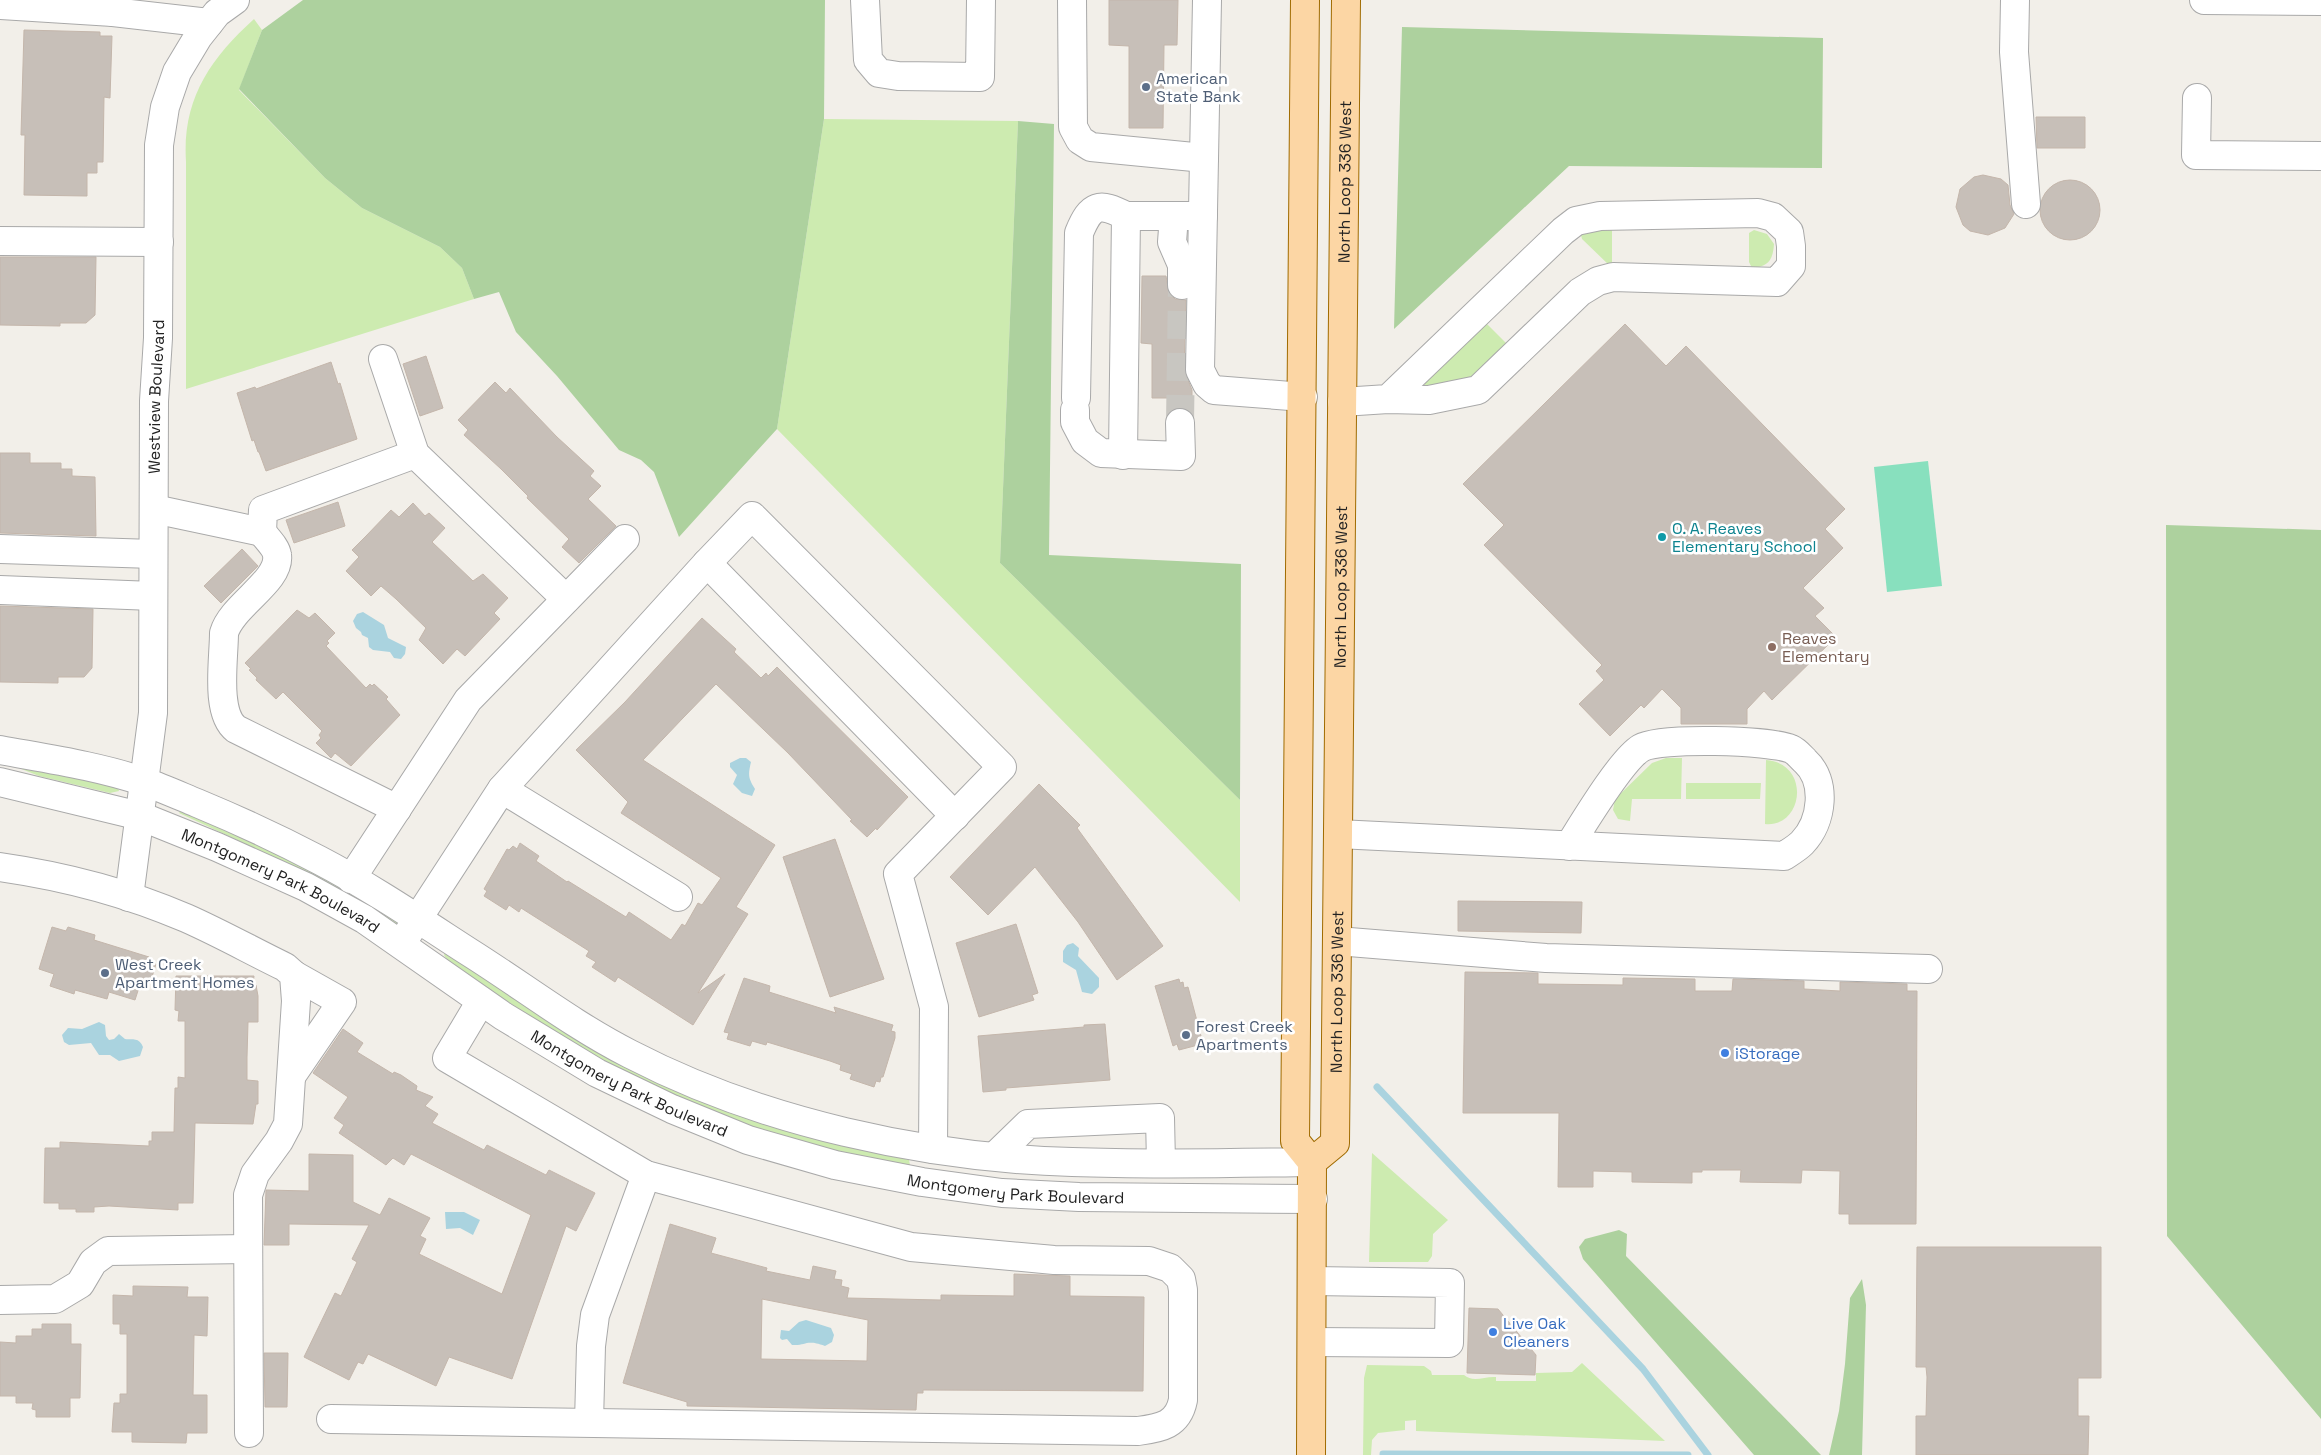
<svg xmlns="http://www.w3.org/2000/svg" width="2321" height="1455" font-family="'Space Grotesk',sans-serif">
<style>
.grass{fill:#cdebb0}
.forest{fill:#add19e}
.pitch{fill:#88e0be}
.water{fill:#aad3df}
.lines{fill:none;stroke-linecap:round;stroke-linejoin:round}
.stream{stroke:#aad3df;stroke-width:7}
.building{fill:#c7bfb8;stroke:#c4b6ab;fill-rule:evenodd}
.minor-tunnel{stroke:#c8c6c1;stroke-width:28;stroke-dasharray:28 14;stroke-linecap:butt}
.minor-casing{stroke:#a9a9a9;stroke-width:30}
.major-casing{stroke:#a06b00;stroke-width:30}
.minor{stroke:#fff;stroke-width:28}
.major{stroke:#fcd6a4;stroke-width:28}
.service-dot{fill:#5c6f8a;stroke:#fff;stroke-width:2}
.culture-dot{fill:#0f9aa8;stroke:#fff;stroke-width:2}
.education-dot{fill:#8d6e63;stroke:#fff;stroke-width:2}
.shop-dot{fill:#3f7fe0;stroke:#fff;stroke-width:2}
.labels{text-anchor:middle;stroke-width:5;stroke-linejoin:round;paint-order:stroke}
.service-label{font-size:16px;fill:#4e5e75;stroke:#fff;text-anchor:start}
.street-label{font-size:16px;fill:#222;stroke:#fff}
.culture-label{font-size:16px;fill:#0d838f;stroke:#fff;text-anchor:start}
.education-label{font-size:16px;fill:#785e54;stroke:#fff;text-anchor:start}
.shop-label{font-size:16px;fill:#366cbe;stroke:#fff;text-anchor:start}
</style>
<rect width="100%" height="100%" fill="#f2efe9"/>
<!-- grass -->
<path class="grass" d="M254,19l8,11 -23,60 86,88 37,30 78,39 22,21 12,31 -288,90v-227c-4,-62 23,-102 68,-143z
M824,119l194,2 -18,442 240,237v102l-463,-473z
M1612,228v37l-2,1 -28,-27 -1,-4 2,-4z
M1754,230l13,4 7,10c-1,16 -6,23 -22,24l-3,-6v-29z
M1484,321l25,25 -31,32 -52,9 -3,-5z
M1666,758h16l-1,41h-49l-2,22 -12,-2 -5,-9 2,-11 37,-36z
M1766,760c45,3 38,68 -1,64z
M19,764h22l77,24 1,3 -9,2 -71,-17 -20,-8z
M1686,783h75l-1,16h-74z
M183,808l17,3 199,103 5,15 -102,-59 -123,-57z
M446,950l116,73 319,130 28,7 1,5 -7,2c-64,-15 -128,-28 -189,-53 -95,-38 -180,-95 -265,-151l-5,-8z
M1372,1153l76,67 -15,14 -1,22 -4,6h-59z
M1582,1363l83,78 -249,-10v-11l-11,1v9l-27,3 -6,7 -1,15h-8l1,-77 3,-13 57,1 7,5 1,4h32c9,8 21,1 32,2v4h40v-8l36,-1z"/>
<!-- forest -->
<path class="forest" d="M303,0h522l-1,119 -47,310 -98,108 -25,-65 -13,-12 -22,-10 -62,-74 -41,-44 -17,-40 -25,7 -12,-31 -22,-21 -78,-39 -37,-30 -86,-89 23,-59z
M1402,27l421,11 -1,130 -253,-2 -175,163z
M1018,121l36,3 -5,431 192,9 -1,236 -240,-237z
M2166,525l155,5v889l-154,-183z
M1619,1230l8,4 -1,22 195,199h-67l-171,-196 -4,-12 6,-8z
M1862,1279l4,26 -4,150h-33l10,-44 6,-47 5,-66z"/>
<!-- pitch -->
<path class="pitch" d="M1928,461l14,125 -55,6 -13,-125z"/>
<!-- water -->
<path class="water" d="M363,612l21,13 4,13 18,9 -1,7 -4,5 -7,-1 -4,-6 -17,-2 -4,-3 -1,-9 -6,-3 -1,-3 -5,-4 -3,-7 4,-7z
M740,758h6l5,4c-3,13 -3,16 4,27l-3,7 -10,-3 -9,-9 4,-9 -7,-8v-4z
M1073,943l6,5 -1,8 21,22v9l-7,7 -10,-2 -6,-22 -13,-8v-11l4,-6z
M99,1022l6,3 1,11 3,4 5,-1 5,-5 6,5c8,1 14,-2 18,8l-3,9 -21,5 -9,-6h-11l-8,-12 -22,2 -5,-3 -2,-7 6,-7 14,1z
M445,1212h19l16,8 -7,15 -13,-7 -14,1z
M806,1320l25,8 3,7 -2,7 -7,4c-20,-7 -18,0 -33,-1l-5,-6 -5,1 -2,-2 1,-8 8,1 10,-9z"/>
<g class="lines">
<!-- stream -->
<path class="stream" d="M1377,1087l266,282 65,86
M1383,1454l305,1"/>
</g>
<!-- building -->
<path class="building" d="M1109,0h69l-1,45h-13l-1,83h-34v-82l-20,-1z
M24,30l76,2v4h12l-2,62 -6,-1 -1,65h-6v11h-10v23l-63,-1 1,-60h-4z
M2036,117h49v31h-48z
M1983,175l18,4 7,6 2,20 4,9 -9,14 -17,7 -18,-4 -7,-6 -7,-18 4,-18 14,-12z
M2040 210a30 30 0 1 1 60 0a30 30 0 1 1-60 0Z
M0,257h96l-1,58 -9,8h-26v3l-60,-1z
M1142,276h24l3,17 6,6 11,1 -2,70 8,20v24l-5,-5 -7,-2 -10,4v-13h-18v-54l-11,-1z
M1625,324l41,42 20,-20 159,163 -20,20 18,19 -40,40 21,20 -9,8 21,21 -64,63 -8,-9 -17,18v15h-66v-16l-19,-19 -18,19 -3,-3 -31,31 -31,-32 25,-24 -8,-9 6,-6 -118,-120 20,-20 -41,-41z
M426,356l17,52 -23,8 -17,-52z
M331,362l7,22 2,-1 17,56 -91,32 -7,-19h-1l-4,-12 -2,1 -15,-48 18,-6 1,2z
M495,382l11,11 4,-5 47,49 37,34 -4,5 11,10 -13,13 28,27 -37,37 -17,-16 7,-8 -42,-41 1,-2 -27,-27 -37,-34 4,-5 -10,-10z
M0,453h30v10h31v6h11v7l23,1 1,59 -96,-3z
M338,502l7,24 -51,17 -8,-23z
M413,503l12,13 4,-3 16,15 -13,14 41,39 10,-7 25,24 -14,15 6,6 -35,37 -8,-7 -14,15 -24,-24 7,-12 -30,-29 -15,-13 -10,10 -25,-25 13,-14 -7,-7 14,-14 25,-26 8,7z
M242,549l16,17 -37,37 -17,-17z
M0,606l93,3 -1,59 -8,9h-26v6l-58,-1z
M297,610l12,8 6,-5 20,20 -8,8 2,2 -3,3 40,42 4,-4 2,2 2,-2 14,13 -2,2 14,16 -49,51 -16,-13 -4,5 -15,-15 5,-5 -2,-3 3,-4 -39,-39 -7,7 -20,-19 1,-2 -8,-8 2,-1 -6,-6z
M702,618l34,31 -2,3 27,26 5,-5 2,3 9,-9 131,130 -31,33 -1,-2 -9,9 -17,-16 2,-1 -64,-67 -72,-69 -33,34 -40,42 132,85 -39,62 12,7 -50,79 27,-19 -32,51 -75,-48 -3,5 -23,-15 4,-5 -10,-6 3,-5 -68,-43 -2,4 -10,-7 -3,5 -22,-14 3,-5 -3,-2 23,-40 2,1 4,-4 4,3 3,-6 19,13 -3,5 31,21 1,-1 58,36 3,-5 42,28 11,-16 3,2 13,-23 4,2 19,-27 -100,-65 7,-11 -52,-52 49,-48z
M1039,784l41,41 -3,3 86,118 -46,34 -39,-58 -43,-55 -47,48 -38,-38z
M835,839l49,140 -54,18 -47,-140z
M1458,901l124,1 -1,31 -123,-2z
M1016,924l22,69 -6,2 2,5 -55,17 -23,-74z
M52,927l14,4 2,-4 27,8 -1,5 55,17 -1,4 8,3 -5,16 -9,-2 -7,22 -26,-8 -2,7 -32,-9 -1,4 -24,-8 4,-12 -15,-5z
M1465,972l73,1v11l85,1v-7l72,1v12h37l1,-12 71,2v8l36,2v-9l67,2v7h10l-1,233h-67v-10h-10l1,-43 -38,-1 -1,13 -61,-1 1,-12h-39v2h-10v11l-60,-1v-10l-39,-1v16h-35l1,-74h-96z
M176,976h78l-1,9h3l2,11v26h-10l-1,35v23l11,1v23h-2l-3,20 -58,-1 -2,80h-15v7l-69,-4 -15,1v5h-18v-3h-17v-6h-15l1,-55h15v-6l89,4v-5h3v-9h22l1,-44h3v-11l7,1v-57h-7l1,-10 -4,-1z
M744,978l26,8 -1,6 67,21 -2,-6 59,18 -2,6 4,1v6l-12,39h-2l-1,5 -4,-1 -2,6 -24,-8 2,-5 -12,-4 1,-5 -11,-4 -63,-19 -1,3 -14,-4 -2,5 -23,-7 2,-6 -5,-1z
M1179,979l1,4 3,-1 1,6 4,-1 13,49 -3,2 2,5 -2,2 -19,5 -2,-6 -4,2 -18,-60z
M1105,1024l5,56 -104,8v2l-23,2 -5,-56 106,-9v-2z
M343,1029l20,14 -6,9 36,22 1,-2 7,3 16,11 -1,4 17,7 -8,9 13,8 -6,9 52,27 3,-5 59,30 3,-5 46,23 -19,38 -10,-5 -54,153 -63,-22 -13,29 -68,-32 -5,10 -5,-2 -9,18 -45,-23 31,-64 6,3 16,-34 -5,-3 17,-34 -80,-1v21h-25l2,-55 43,1v-37l44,1v47l27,13 9,-17 41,20 -10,18 6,3 -7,15 83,40 29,-79 -120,-61 -7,11 -11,-7 -7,7 -47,-32 5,-8 -10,-7 14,-21 -35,-24z
M670,1224l46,14 -5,15 56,15 -1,3 44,9 3,-14 23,5 -2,8 8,1 -1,6 8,2 -2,10 94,2v-5l73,1v-22l56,2v20l74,1 -1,94 -220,-1v3h-6l-1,17 -229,-4v-4l-64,-19zM762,1299l106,21 -1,41 -106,-2z
M1917,1247h184v131h-23v38h11l-1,39h-172v-39h10l1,-39 -1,-10h-10z
M133,1286l55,1 -1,10h21l-1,39 -13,-1 -1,60h14v38h-20l-1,10 -54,-1v-10h-20l2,-29h6v-9h7v-60h-7v-10h-7v-29l20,1z
M1469,1308l29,1 38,46 -1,20 -68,-2z
M42,1324h29v20h10l-1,54h-10v19h-34v-7l-4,-1 1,-6h-17v-7h-16v-54l16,1v-7h16v-7h10z
M264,1353h24l-1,54h-22z"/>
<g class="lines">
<!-- minor-tunnel -->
<path class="minor-tunnel" d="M1180,423l2,-138"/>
<!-- minor casing -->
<g class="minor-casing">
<g id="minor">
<path d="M101,0l12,12 96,11"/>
<path d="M865,0l3,60 11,13 19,3 82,1 1,-77"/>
<path d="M1072,0l1,127 7,13 11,7 113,11"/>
<path d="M1207,0l-7,370 7,14 7,6 89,7"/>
<path d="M2015,0l-1,52 12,152"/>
<path d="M2204,0l117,1"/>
<path d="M0,5l113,7"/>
<path d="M2197,98l-1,57 125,1"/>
<path d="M1174,216l-2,26 10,23v20"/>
<path d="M0,241l159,1"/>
<path d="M383,359l32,95 151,145"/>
<path d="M1076,398l3,-165c12,-29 20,-31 47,-17"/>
<path d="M1342,402l46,-3 41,1 49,-10 102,-98 18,-11 15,-4 164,5 14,-16v-20l-2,-14 -16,-15 -15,-4 -158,3 -24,5 -13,10 -175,168"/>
<path d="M1075,410v12l10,19 16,12 80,3 -1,-33"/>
<path d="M1123,455l3,-239h77"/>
<path d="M154,509l108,23 1,-22 152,-56"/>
<path d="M262,532c4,6 14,15 15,23 4,26 -45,50 -53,78 0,26 -9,80 12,96l161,80"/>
<path d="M0,549l153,5"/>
<path d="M707,563l248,253"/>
<path d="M0,590l153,6"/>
<path d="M0,750c49,9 98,16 145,32 17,6 35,14 52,21 41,17 82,36 122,57 50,26 102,61 150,92 54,34 104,73 161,102 131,68 295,104 442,108 80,3 160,1 240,0"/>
<path id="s1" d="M0,782l140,34 77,31 89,40 58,32 139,97 94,57 75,36 76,31 87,25 87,17 80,11 77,4 234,2"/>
<path d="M502,789l176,108"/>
<path d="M1338,834l446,22c6,-4 13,-8 18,-13 21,-22 25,-62 3,-82 -4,-4 -9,-10 -14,-12 -21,-9 -132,-12 -150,-1 -20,12 -58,76 -72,98"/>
<path d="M0,867c63,9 128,26 186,51 34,15 66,33 99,49l9,8 2,26 -8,123 -9,17 -24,33 -7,21 1,238"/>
<path d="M351,879l117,-179 157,-161"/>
<path id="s2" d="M129,897l24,-184 1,-312 4,-63 1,-193 6,-38 12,-35 21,-35 19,-24 18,-13"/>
<path d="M407,935l95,-146 205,-226 45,-47 250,251 -104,107 36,133 -1,142"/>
<path d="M1337,941l209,17 382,11"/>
<path d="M292,1075l50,-73 -48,-27"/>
<path d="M995,1156l33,-32 132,-6 1,45"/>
<path d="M0,1300l55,-1 25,-15 13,-22 15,-11 140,-2"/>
<path d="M1312,1342l137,1 1,-60 -138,-2"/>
<path d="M331,1419l807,12c23,-3 40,-6 45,-31v-110l-2,-11 -11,-11 -21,-7 -95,-1 -143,-13 -265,-72 -199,-117 34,-57"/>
<path d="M589,1422l2,-76 4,-31 51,-140"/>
</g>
</g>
<!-- major casing -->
<g class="major-casing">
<g id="major">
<path d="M1305,0l-10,1141 17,21 -1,293"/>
<path id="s3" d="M1312,1162l23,-19 11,-1143"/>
</g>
</g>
<!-- minor -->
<use href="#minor" class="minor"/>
<!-- major -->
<use href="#major" class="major"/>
</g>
<!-- markers -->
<g class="service-dot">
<circle cx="1146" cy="87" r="5"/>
<circle cx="105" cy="973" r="5"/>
<circle cx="1186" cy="1035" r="5"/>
</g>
<circle class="culture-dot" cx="1662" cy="537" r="5"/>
<circle class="education-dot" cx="1772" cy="647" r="5"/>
<g class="shop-dot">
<circle cx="1725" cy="1053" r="5"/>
<circle cx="1493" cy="1332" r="5"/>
</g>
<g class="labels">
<!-- service labels -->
<g class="service-label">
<text x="1156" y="84">American<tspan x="1156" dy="18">State Bank</tspan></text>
<text x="115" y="970">West Creek<tspan x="115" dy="18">Apartment Homes</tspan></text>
<text x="1196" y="1032">Forest Creek<tspan x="1196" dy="18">Apartments</tspan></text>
</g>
<!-- street labels -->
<g class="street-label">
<text dy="6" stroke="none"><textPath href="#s3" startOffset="991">North Loop 336 West</textPath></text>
<text dy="6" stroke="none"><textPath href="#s2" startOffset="502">Westview Boulevard</textPath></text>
<text dy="6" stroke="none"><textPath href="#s3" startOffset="586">North Loop 336 West</textPath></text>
<text dy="6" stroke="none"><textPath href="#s1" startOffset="299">Montgomery Park Boulevard</textPath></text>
<text dy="6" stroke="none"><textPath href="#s3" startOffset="181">North Loop 336 West</textPath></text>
<text dy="6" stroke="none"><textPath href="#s1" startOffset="704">Montgomery Park Boulevard</textPath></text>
<text dy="6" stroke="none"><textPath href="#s1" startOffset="1109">Montgomery Park Boulevard</textPath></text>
</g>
<!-- culture labels -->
<g class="culture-label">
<text x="1672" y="534">O. A. Reaves<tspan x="1672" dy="18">Elementary School</tspan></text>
</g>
<!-- education labels -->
<g class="education-label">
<text x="1782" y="644">Reaves<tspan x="1782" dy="18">Elementary</tspan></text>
</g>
<!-- shop labels -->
<g class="shop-label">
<text x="1735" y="1059">iStorage</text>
<text x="1503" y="1329">Live Oak<tspan x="1503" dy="18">Cleaners</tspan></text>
</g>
</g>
</svg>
